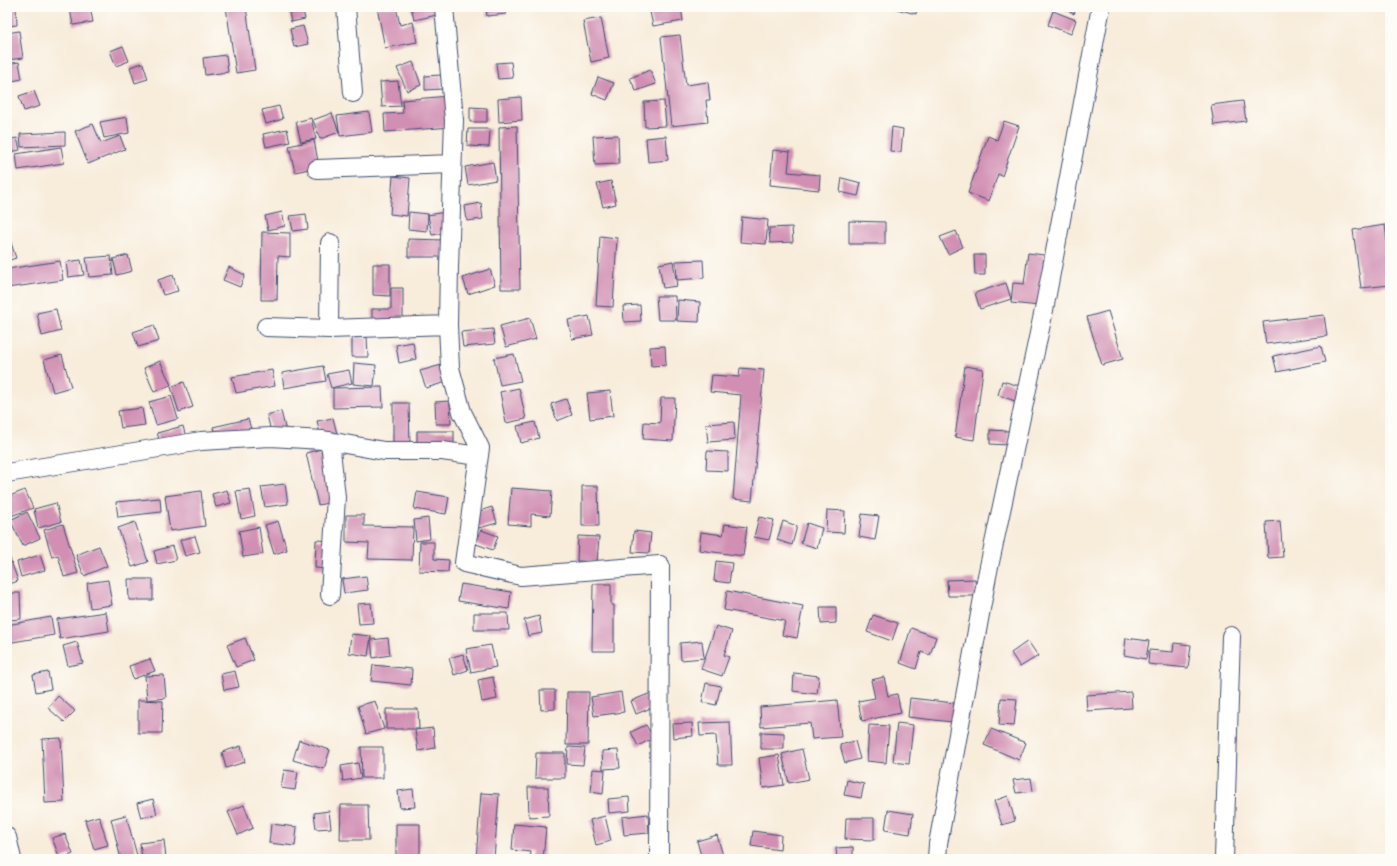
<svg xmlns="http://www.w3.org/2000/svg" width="1397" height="866" font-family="'Shantell Sans',sans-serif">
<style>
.building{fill:#d18fb3}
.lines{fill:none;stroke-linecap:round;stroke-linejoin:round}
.street-casing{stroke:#3c4b71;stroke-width:20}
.street{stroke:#fff;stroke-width:18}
</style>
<rect width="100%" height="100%" fill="#fdfcf7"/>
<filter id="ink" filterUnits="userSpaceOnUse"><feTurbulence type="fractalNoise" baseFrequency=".025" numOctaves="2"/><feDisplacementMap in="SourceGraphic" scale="8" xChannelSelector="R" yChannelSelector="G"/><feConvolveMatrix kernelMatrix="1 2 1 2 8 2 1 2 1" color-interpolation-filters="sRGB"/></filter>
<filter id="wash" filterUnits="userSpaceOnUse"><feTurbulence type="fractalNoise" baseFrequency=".012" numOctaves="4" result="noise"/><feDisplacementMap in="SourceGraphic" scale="16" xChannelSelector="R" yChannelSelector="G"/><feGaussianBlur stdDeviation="0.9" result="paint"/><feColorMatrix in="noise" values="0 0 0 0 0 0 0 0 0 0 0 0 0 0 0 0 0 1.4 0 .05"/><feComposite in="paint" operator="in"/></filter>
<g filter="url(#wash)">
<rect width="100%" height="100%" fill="#f8ecda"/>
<g id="blocks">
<!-- building -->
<path class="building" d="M7,7h9l1,18 -10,1z
M83,7h7l3,15 -20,3 -3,-16z
M226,7h20l9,63 -19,3z
M288,7h14l3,12 -14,3z
M377,7h19l4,18 13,-3 4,20 -32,6z
M411,7h25l1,8 -23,5z
M486,7h19l1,7 -19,2z
M585,7h20l-1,4 -19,-2z
M649,7h32l2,14 -30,5z
M889,7h28l-1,7z
M1061,7h16l-3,7z
M1053,11l23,9 -5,14 -23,-9z
M601,18l8,40 -18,4 -8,-41z
M303,26l5,18 -14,3 -4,-18z
M19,31l4,27 -15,2 -1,-27z
M680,35l6,50 22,-3 2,18h-4l2,22 -37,4 -10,-89z
M123,46l6,15 -13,5 -6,-15z
M226,55l2,17 -23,3 -2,-17z
M19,62l3,17 -15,3v-18z
M413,62l8,23 -14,6 -10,-23z
M511,62l2,16 -15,1 -2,-16z
M143,63l5,16 -13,4 -5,-16z
M650,70l6,14 -20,7 -6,-13z
M441,75l1,14 -17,1v-14z
M598,77l16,6 -7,17 -15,-6z
M398,81l3,25 -19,1 -2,-25z
M34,91l6,15 -16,5 -5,-15z
M449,96l3,31 -67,5 -1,-18 19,-1 -1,-13z
M521,97l1,23 -23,2 -1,-23z
M664,101l2,25 -21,1 -1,-25z
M1243,101l3,20 -32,4 -3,-20z
M279,106l4,13 -17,5 -4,-14z
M470,107l17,1v14h-17z
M369,112l3,20 -32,4 -3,-20z
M332,113l7,19 -19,7 -7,-19z
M127,117l2,16 -25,5 -4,-16z
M311,118l5,21 -15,3 -5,-20z
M1004,121l15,5 -17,50 -4,-2 -9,27 -21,-8 20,-57 9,4z
M93,124l8,19 19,-7 5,13 -37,15 -13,-33z
M517,126l3,163h-19l-2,-162z
M892,127l11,2 -2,23 -11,-1z
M287,129l3,13 -24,5 -3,-13z
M468,129h22l-1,18 -22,-1z
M65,132v13l-44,2 -1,-13z
M618,135l1,29 -24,1 -2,-29z
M666,136l2,24 -20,2 -2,-24z
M17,138l3,12 -13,3v-13z
M314,140l5,27 -24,5 -6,-26z
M61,147l3,16 -46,7 -2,-16z
M773,150l17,2 -2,20 32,3 -1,15 -49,-5z
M493,162l3,18 -28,5 -3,-18z
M393,176l17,2 -3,38 -17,-2z
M842,178l19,5 -3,13 -18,-4z
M611,181l5,23 -13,3 -6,-23z
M481,203l2,16 -16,2 -2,-15z
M451,211l4,20 -23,4 -4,-20z
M282,212l3,14 -17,4 -3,-14z
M409,212l19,2 -1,17 -19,-2z
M306,214l2,15 -15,2 -3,-15z
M742,217l26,3 -2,24 -26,-2z
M849,221l36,1v22h-36z
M1385,225l5,38v22l-29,3 -8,-58z
M792,227l1,15 -23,1 -1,-15z
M7,231l9,27 -9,3z
M956,231l7,16 -15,7 -8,-17z
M262,232l28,1v24l-12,-1 -1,44h-16z
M600,236l17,2 -4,69 -17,-1z
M408,239l36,1v17h-36z
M1028,253l16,2 -5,51 -28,-3 2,-20 11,1z
M128,255l4,16 -15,4 -4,-16z
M974,255h11v20h-10z
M111,256l2,19 -24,2 -3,-19z
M81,260l3,15 -16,2 -2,-15z
M703,260l1,18 -27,2 -1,-19z
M60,261l3,19 -56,8v-19z
M673,261l4,25 -14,2 -4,-24z
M373,264h17v32l-17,-1z
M229,267l16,8 -5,12 -17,-7z
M490,269l5,16 -27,9 -5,-16z
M173,275l5,16 -15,4 -5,-15z
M1006,283l5,16 -31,10 -5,-16z
M391,288h12v38h-31v-17h19z
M656,296h19l1,24h-18z
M678,300l22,2 -1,20 -22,-1z
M640,305l1,16 -17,1 -1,-16z
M56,309l5,22 -19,5 -5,-23z
M1108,311l15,48 -21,6 -15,-48z
M1324,315l3,21 -61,8 -3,-22z
M589,316l4,19 -21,4 -4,-19z
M530,318l6,21 -30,8 -6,-21z
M154,325l5,16 -21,6 -5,-15z
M493,329l2,15 -32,3 -2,-15z
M367,337l1,20h-16v-19z
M413,342l3,17 -17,4 -3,-18z
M665,346l1,19 -15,1 -1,-19z
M1321,346l4,16 -48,10 -4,-16z
M514,354l7,27 -21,4 -6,-27z
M62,355l9,32 -18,5 -9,-32z
M160,361l11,24 -17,7 -10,-24z
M354,363l22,2 -2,21 -21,-2z
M445,364l5,17 -24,7 -6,-17z
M323,366l3,15 -42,7 -2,-15z
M965,366l18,3 -9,71 -19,-3z
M740,368l24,2 -12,131 -19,-2 8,-104 -31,-3 2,-17 27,2z
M272,370l3,16 -39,7 -4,-16z
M349,370l3,13 -21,5 -4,-14z
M1002,381l18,5 -5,15 -17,-6z
M184,382l9,25 -14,5 -8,-25z
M382,387l1,20 -50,1v-20z
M519,388l7,31 -20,4 -6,-31z
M610,391l3,25 -23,3 -3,-26z
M171,396l7,23 -22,6 -7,-23z
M661,398h14l-2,43 -30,-2 1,-17 16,1z
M566,399l6,16 -15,6 -6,-17z
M450,401l1,23h-15l-1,-22z
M393,403h16l1,44h-17z
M142,408l3,17 -24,3 -3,-17z
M281,411l6,25 -14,4 -6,-25z
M333,418l4,16 -16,4 -4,-17z
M248,419l4,13 -36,9 -3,-14z
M535,422l4,16 -18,5 -4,-17z
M734,422l1,18 -27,2 -2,-18z
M183,426l4,16 -25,6 -5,-15z
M990,430l19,1 -1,14 -18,-1z
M417,431h37v18h-37z
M321,449l12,53 -15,3 -12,-52z
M707,451l21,1v19l-22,-1z
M285,484l3,20 -23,3 -4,-20z
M582,486h16l1,40h-17z
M511,488l41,3 -2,25 -19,-2v12l-23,-2z
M250,489l5,27 -14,3 -5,-28z
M25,490l8,18 -25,9 -1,-20z
M227,490l4,13 -15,4 -4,-13z
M201,491l4,35 -35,5 -5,-35z
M417,492l32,5 -3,17 -32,-5z
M160,498l1,14 -43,5 -2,-15z
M56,503l5,19 -23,6 -4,-19z
M492,507l5,16 -18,5 -5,-15z
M827,510l18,1 -1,22 -18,-1z
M27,512l13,26 -17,8 -13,-26z
M862,514l17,2 -4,24 -16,-3z
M346,515h18v11l49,1 -1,33 -44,-1 1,-16 -23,-1z
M759,517l15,3 -5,20 -15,-3z
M428,518l2,21 -14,2 -2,-21z
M278,521l9,29 -13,4 -9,-29z
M783,521l14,5 -5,19 -15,-5z
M1280,521l3,36 -15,1 -2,-36z
M135,522l13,40 -16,5 -14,-39z
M807,523l15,5 -5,20 -16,-5z
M63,524l15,49 -14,4 -6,-22 -6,2 -8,-27z
M725,524l22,3 -4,29 -44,-6 2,-18 22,3z
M259,527l4,27 -20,3 -4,-26z
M481,530l17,6 -5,14 -17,-6z
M634,531l17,2 -2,20 -17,-1z
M195,536l5,16 -15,4 -5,-16z
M578,536l21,1 -2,25 -20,-1z
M316,540l16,1 -1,28 -16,-1z
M420,542h14v17l15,1 -1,12 -29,-1z
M99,546l8,20 -23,10 -8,-21z
M172,546l4,14 -19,4 -3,-13z
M7,550l11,31 -11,4z
M40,555l5,15 -24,7 -4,-15z
M716,561l16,2 -3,20 -15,-2z
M366,576l2,14 -24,3 -2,-14z
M128,579h25v21h-24z
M975,579l1,17h-28l-1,-16z
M108,580l4,25 -22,3 -3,-25z
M461,584l50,8 -2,17 -51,-8z
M593,584h18v21h3v46h-22z
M727,591l76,15 -6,32 -15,-3 3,-14 -61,-11z
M7,593h13l1,26 -14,1z
M371,603l2,20 -14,1 -2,-20z
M820,607h16v16l-15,1z
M106,612l3,19 -49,8 -3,-20z
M474,613h34l1,17h-35z
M873,615l25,8 -6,18 -25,-9z
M539,616l3,17 -14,3 -4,-16z
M51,617l3,18 -47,8v-18z
M716,626l16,5 -8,24 5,2 -7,19 -21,-7z
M911,628l25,9 -6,18 -9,-3 -5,17 -16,-6z
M351,634l20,2 -3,20 -19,-3z
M245,638l9,22 -18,7 -9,-22z
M388,638l2,17 -17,3 -2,-18z
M1126,638l23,3 -3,18 -22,-4z
M702,641l2,17 -23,2 -1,-17z
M1028,641l10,15 -18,11 -9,-14z
M77,642l6,21 -15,3 -5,-20z
M1174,643l17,2 -3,23 -40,-4 1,-14 24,2z
M491,645l5,22 -25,5 -5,-23z
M463,654l5,16 -14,5 -5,-17z
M150,659l5,12 -22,8 -4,-13z
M373,665l39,4 -1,16 -40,-4z
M235,671l4,16 -15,3 -3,-16z
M48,672l3,17 -15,3 -3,-17z
M794,673l25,3 -2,18 -24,-3z
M164,675l2,23 -19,2 -2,-24z
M493,677l4,22 -15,3 -4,-22z
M884,677l4,19 9,-2 4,19 -39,8 -4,-20 17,-3 -4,-18z
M706,683l15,3 -5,19 -14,-3z
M540,690h15v19l-14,1z
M567,692h22l-1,53h-22z
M621,692l3,20 -30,4 -3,-19z
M1131,692l1,16 -45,3 -1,-16z
M651,693l5,13 -20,8 -5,-13z
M58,696l17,15 -11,11 -16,-14z
M910,698l44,5 -2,19 -44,-5z
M1001,698l16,1 -3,27 -15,-1z
M138,700l25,1 -1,32h-24z
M837,700l4,37 -29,2 -2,-16 -49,4 -1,-20z
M375,701l9,28 -18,5 -8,-28z
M386,709h32l1,20h-33z
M730,722l2,43h-14l-2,-30 -16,1 -1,-13z
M692,723l1,13 -20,2 -1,-14z
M897,723l16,2 -4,39 -16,-2z
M646,725l7,13 -15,8 -7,-14z
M869,725l20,1 -3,37 -19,-2z
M433,728l2,20 -17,3 -3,-21z
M991,729l35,14 -7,17 -35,-15z
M761,732l23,1v16h-23z
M61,738l3,64 -19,1 -3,-64z
M299,740l31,10 -6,19 -31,-9z
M855,741l5,18 -15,4 -5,-18z
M241,746l4,16 -19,6 -4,-16z
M361,747h22v31h-21z
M568,747l17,1 -2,17 -16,-1z
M802,749l7,30 -20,4 -7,-29z
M618,750l2,18 -17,1 -1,-18z
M536,753h29v25h-30z
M779,755l5,30 -21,3 -4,-30z
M358,763l3,15 -18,3 -2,-15z
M593,769l12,1 -2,24 -12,-2z
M284,770l14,2 -3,18 -14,-2z
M1031,778l2,13 -17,2 -3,-13z
M847,780l17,4 -3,14 -17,-3z
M528,787h20l1,29 -20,1z
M413,789l2,18 -15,1 -2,-17z
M481,793l18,1 -5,65h-18z
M1008,796l7,25 -13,4 -8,-24z
M629,797l1,14 -21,2 -1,-14z
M153,799l4,15 -16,4 -4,-15z
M244,805l9,23 -15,7 -10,-23z
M341,805h27l1,35h-29z
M888,810l25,4 -3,20 -25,-4z
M329,811l2,17 -15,1 -2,-16z
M648,814l1,19 -25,2 -2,-18z
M126,815l12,44h-17l-10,-40z
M99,816l9,29 -14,4 -9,-29z
M605,816l6,25 -15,4 -6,-25z
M846,818h28v22l-29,-1z
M271,824l26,3 -2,19 -26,-3z
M396,824h24v33l-24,1z
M514,824l32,3 -3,32h-13l1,-7 -19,-2z
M753,831l28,4 -1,15 -29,-4z
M65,834l8,20 -13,5 -8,-21z
M717,835l7,24h-22l-5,-18z
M164,840l2,19h-24l-2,-16z
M853,847v12h-16l-1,-11z"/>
</g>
</g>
<g filter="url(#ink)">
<use href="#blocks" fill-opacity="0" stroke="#3c4b71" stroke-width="1"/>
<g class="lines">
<!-- street casing -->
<g class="street-casing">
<path id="street" d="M346,7l7,86
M444,7l10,113 -5,147 -1,58 2,43 12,44 18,36 -16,115 57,13 139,-11 -1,294
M317,169l135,-5
M266,327l63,2 119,-4
M329,329l1,-86
M7,473l194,-32 69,-4 53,3 61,11h58l37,5
M330,595l6,-98 -6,-56
M7,837l5,22
M937,859l1,-15 49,-268 57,-266 57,-303
M1224,859l7,-223"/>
</g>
<!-- street -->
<use href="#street" class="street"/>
</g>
</g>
<!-- margin -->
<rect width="1397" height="866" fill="none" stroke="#fdfcf7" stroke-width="24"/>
</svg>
